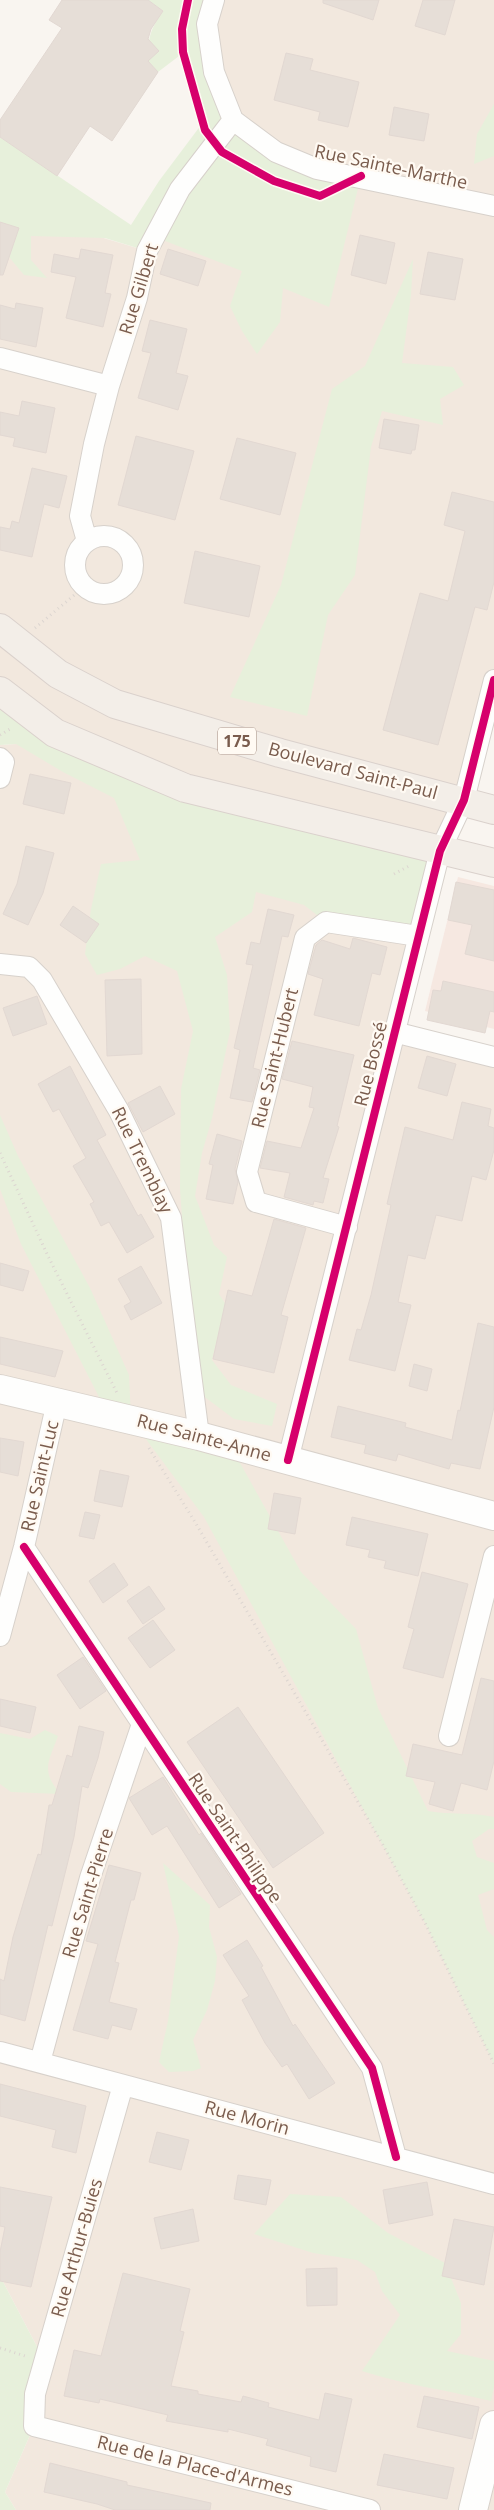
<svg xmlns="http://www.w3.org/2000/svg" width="494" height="2510" font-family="'Open Sans',sans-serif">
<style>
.residential{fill:#f2e8de;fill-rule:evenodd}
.commercial{fill:#f6e8e1}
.green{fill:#e7f0db}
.building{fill:#e6ded7;stroke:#e2d8d2}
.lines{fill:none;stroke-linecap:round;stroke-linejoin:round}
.street-casing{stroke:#d7d1cb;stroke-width:22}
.secondary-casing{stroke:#d9d2cb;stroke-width:30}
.primary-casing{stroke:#dad1cc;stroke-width:30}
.path{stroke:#dcd5d0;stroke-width:3;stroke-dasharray:1 4;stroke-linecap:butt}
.street{stroke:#fefefd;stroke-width:20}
.secondary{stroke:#fefefd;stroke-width:28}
.primary{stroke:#f3eee8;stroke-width:28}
.cycleway-casing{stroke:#fffaf3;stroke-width:11}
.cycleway{stroke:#d6006c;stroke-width:8}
.labels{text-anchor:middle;stroke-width:4.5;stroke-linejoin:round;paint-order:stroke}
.shield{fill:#fffaf3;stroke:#a28b7f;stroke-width:1}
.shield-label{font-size:16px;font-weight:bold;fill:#7a5c4d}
.street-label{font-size:18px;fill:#7a5c4d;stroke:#fffaf3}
</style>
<rect width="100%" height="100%" fill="#f9f5f0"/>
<!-- residential -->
<path class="residential" d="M214,0h280v688l-100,344 100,25v1453h-478l-11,-18 29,-66 11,-64 -45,-86v-1531l16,-1 -16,-53v-484l147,44 86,-131 -19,-48zM62,735l364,112 -241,-59z"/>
<!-- commercial -->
<path class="commercial" d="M458,877l36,9v143l-69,-18z"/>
<!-- green -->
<path class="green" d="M148,0h66l-7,24 26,96 43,32 85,24 -32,131 -46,-19 -3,34 -23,32 -15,-23 -12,-25 12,-35 -87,-34 -8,14 -42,-13 -74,-2v24l16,18 -23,-3 -15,-18 -9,-35v-85l131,88 28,-44 42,-56 -8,-20 -10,-52 -25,19 -10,-11c0,-24 2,-31 15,-50z
M494,104v52l-20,8 3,-30z
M413,259l-2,36 -9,68 51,4 11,18 -24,14 3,26 -61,-14 -11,36 -16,128 -27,40 -21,101 -77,-19 51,-112 51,-196 33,-23z
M0,691l185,97 255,63 -22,85 -92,-14 -22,-17 -48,-13 -4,20 -37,25 12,38 3,56 -18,87 -10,35 -7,43 19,49 13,12 -8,37 17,26 -17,11 -7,29 19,25 46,19 -5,22 -38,-7 -32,-24 -14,-86 -8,-121 1,-99 12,-58 -16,-60 -32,-15 -25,13 -23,6 -12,-21 6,-45 10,-45 39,-4 -26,-62 -51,-26 -47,-28 -16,1z
M0,1115l18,41 72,132 39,87 2,44 104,35 66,118 55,57 22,79 50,103c22,4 44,1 66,6v12h-5l-17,12 5,16 17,6v26l-16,6 9,35 7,7v127l-70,-143 -220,-404 -73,-98 -32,-22 -78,-153 -21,-55z
M45,1730l13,6c-10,27 -17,34 2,58l-49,-2 -11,-8v-51l30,6z
M163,1863l47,42 -1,22 8,30 -2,24 -8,29 -14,30 8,28 -8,3 -24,1 -10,-10 9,-41 11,-85z
M290,2194l51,3 47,36 57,30 16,40v31l-14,17 47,10v25l-3,15c-43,-11 -87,-16 -129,-30l38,-56 -18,-24 -7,-19 -18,-12 -44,-7 -59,-19z
M0,2276l45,86 -11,64 -29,66 11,18h-16z"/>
<!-- building -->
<path class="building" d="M62,0h86l15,11 -12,18 -3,10 11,12 -11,10 10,11 -46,69 -22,-15 -33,50 -57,-39v-17l62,-92 -13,-8z
M323,0h56l-6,20 -50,-17z
M423,0h32l-10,35 -30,-9z
M286,53l27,6 -3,11 49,12 -11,45 -30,-7 2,-8 -46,-12z
M394,107l35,7 -5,27 -35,-6z
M0,222l19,6 -16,47h-3z
M360,235l35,8 -9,41 -35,-9z
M81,249l32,6 -8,38 6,1 -8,33 -37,-9 10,-41 -25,-5 3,-18 25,5z
M168,249l38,12 -8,25 -38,-12z
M428,252l35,7 -8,41 -35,-6z
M16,303l27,5 -7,39 -36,-8v-34l15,4z
M150,320l37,9 -11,44 12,3 -10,34 -40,-12 13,-45 -9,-2z
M22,401l33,7 -9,45 -33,-7 2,-8 -15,-3v-23l19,4z
M384,419l35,6 -4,25h-3l-1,4 -32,-6z
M136,436l58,15 -19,69 -57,-15z
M237,438l59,15 -16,62 -60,-16z
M32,468l35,8 -8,32 -15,-4 -12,53 -32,-7v-23l10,2 2,-8 7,2z
M452,492l42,10v80l-7,28 -12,-3 -37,138 -55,-15 37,-137 28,8 17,-70 -21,-6z
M195,551l65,15 -11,51 -65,-14z
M30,774l41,9 -7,31 -41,-10z
M26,846l28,7 -11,40 -15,32 -25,-11 14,-30z
M456,882l38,8v71l-29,-7 7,-29 -24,-5z
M73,906l26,18 -13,19 -26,-18z
M268,909l26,6 -6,22 -6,-1 -29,132 7,2 -8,32 -22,-4 10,-48 -6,-2 19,-83 -7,-1 5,-22 9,2z
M353,938l34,9 -7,28 -8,-2 -13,53 -45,-11 9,-36 -15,-5 8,-29 6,-5 28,9z
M141,979l1,75 -35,2 -2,-76z
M443,981l51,11v20l-4,-1 -5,22 -58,-13 6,-30 8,1z
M37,996l10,28 -34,12 -10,-28z
M292,1041l62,14 -17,71 2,1 -16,51 6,1 -6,24 -9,-2 -1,4 -29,-8 6,-24 -30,-5 7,-27 34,7 13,-40 -5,-1 4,-20 -31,-8z
M427,1056l29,8 -9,32 -29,-8z
M70,1066l36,69 -9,5 41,76 3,-2 13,23 -27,16 -18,-31 -8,4 -11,-22 4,-2 -21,-36 13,-8 -27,-49 -6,3 -15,-28z
M160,1086l15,28 -32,18 -15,-29z
M462,1102l29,7 -3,17 6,2v22l-8,30 -14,-4 -10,45 -26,-6 -11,44 -17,-4 -10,47 13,3 -16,66 -46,-11 8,-31 4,1 10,-35 20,-90 -4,-1 18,-77 48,13z
M217,1134l25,7 -7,28 3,13 -5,22 -27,-5 7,-34 -4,-1z
M274,1219l32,9 -25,87 7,2 -14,56 -61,-14 15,-69 24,6z
M0,1263l29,8 -6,20 -23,-6z
M141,1266l21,37 -31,17 -7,-14 7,-4 -13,-23z
M478,1323l16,4v80l-14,62 -29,-6 -2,6 -51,-15 -2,7 -32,-8 2,-8 -35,-8 7,-31 68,17 -1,4 47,13 6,-30 2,1z
M0,1337l63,14 -8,26 -55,-13z
M414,1364l18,5 -5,22 -18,-5z
M0,1438l24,4 -6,34 -18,-4z
M100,1470l29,6 -7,31 -28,-6z
M274,1493l27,5 -6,36 -27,-5z
M85,1512l15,3 -6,24 -15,-3z
M352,1517l76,17 -10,42 -34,-8 2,-7 -18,-4 2,-7 -24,-5z
M114,1563l14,22 -25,18 -14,-22z
M422,1572l46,12 -25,94 -40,-10 11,-39 -6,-2z
M149,1586l16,23 -22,15 -16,-23z
M153,1620l22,30 -25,18 -22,-30z
M83,1657l23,34 -26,18 -23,-34z
M481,1678l13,3v80l-7,29 -26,-7 -8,28 -24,-7 6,-22 -29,-6 7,-32 49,11z
M0,1699l36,8 -6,26 -30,-7z
M238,1707l86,126 -51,35 -86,-126z
M79,1726l25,6 -6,26 -10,30 -6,-2 -8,51 -22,89 -4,-1 -23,96 -25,-7v-35l4,2 9,-44 25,-83 3,1 8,-50h3l15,-50 5,2z
M163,1777l36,58 2,-2 40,61 -22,14 -52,-82 -15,9 -23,-37z
M109,1865l32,8 -7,27h-3l-16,62 4,1 -10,39 28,7 -6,21 -19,-5 -4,14 -35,-9 25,-86 -12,-3z
M247,1940l16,26 -2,1 32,59 2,-2 40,59 -26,16 -22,-35 -5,3 -17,-24 -23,-43 7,-4 -26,-41z
M0,2084l86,22 -10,47 -24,-6 4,-17 -56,-14z
M157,2132l32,8 -8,30 -32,-8z
M238,2175l33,5 -5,25 -32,-6z
M427,2182l6,33 -44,9 -6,-34z
M0,2187l52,10 -21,90 -31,-6v-29l5,-25 -5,-1z
M193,2209l6,32 -38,8 -7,-31z
M454,2219l40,8 -10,58 -42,-9z
M337,2268v37l-30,1 -1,-37z
M123,2273l67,16 -10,42 4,1 -13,54 27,5v3l43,8 2,-6 26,7 -1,4 51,13 6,-27 27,6 -16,73 -26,-6 1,-9 -45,-12 2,-6 -40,-10v3l-62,-11 2,-6 -68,-16 -1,4 -35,-7 10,-46 27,6z
M424,2396l55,11 -7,32 -55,-12z
M384,2454l70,14 -7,31 -70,-14z
M50,2463l77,19v3l84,18 -1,7h-95l-18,-6 -53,-12z"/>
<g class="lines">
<!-- street casing -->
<g class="street-casing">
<path id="street" d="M233,120l43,32 41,17 177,37
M0,358l109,28
M75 565a29 29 0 1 1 58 0a29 29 0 1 1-58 0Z
M87,541l-7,-25 14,-72 15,-58 28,-88 10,-47 33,-62 53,-69 -19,-48 -7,-48 7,-24
M0,758l4,4 -4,16
M0,964l29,3 13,13 77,131 52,107 28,218
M394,1032l100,25
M347,1227l-91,-25 -9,-30 58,-234 21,-16 92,14
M288,1460l152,-609 24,-51 30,-120
M24,1547l348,521 24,89
M0,1636l24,-89 33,-145
M449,1736l45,-180
M0,2052l494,132
M40,2062l50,-184 52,-154
M123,2085l-88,309 -1,32 336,84"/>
</g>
<!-- secondary casing -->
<g class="secondary-casing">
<path id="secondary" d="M0,1389l199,47 295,80
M473,2510l21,-85"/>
</g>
<!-- primary casing -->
<g class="primary-casing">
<path id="primary" d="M0,628l58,46 57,30 165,49 214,57
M0,691l55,42 130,55 309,75"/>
</g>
<!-- path -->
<path class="path" d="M35,628l50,-42
M0,735l10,-6
M394,874l15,-8
M0,1153l48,103 69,137
M149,1448l46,74 188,323 41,76 70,143
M0,2348l25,8"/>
<!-- street -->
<use href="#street" class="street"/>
<!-- secondary -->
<use href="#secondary" class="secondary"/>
<!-- primary -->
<use href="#primary" class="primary"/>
<!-- cycleway casing -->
<g class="cycleway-casing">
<path id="cycleway" d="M188,0l-6,29 1,23 22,78 17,22 52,29 46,15 41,-20
M288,1460l152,-609 24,-51 30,-120
M24,1547l348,521 24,89"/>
</g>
<!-- cycleway -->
<use href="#cycleway" class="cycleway"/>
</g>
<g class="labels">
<!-- shield labels -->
<rect class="shield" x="218" y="727.5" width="38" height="27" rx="4"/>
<g class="shield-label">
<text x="237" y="747">175</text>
</g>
<!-- street labels -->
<g class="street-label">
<text transform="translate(391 167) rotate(12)" y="6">Rue Sainte-Marthe</text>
<text transform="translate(139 289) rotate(-73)" y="6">Rue Gilbert</text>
<text transform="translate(353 771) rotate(15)" y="6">Boulevard Saint-Paul</text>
<text transform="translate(275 1058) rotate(-76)" y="6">Rue Saint-Hubert</text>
<text transform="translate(371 1064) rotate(-76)" y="6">Rue Bossé</text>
<text transform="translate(142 1160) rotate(64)" y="6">Rue Tremblay</text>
<text transform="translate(204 1438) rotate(15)" y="6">Rue Sainte-Anne</text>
<text transform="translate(40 1476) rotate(-77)" y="6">Rue Saint-Luc</text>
<text transform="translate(235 1838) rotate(56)" y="6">Rue Saint-Philippe</text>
<text transform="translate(88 1893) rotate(-73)" y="6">Rue Saint-Pierre</text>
<text transform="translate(247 2118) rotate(15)" y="6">Rue Morin</text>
<text transform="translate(77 2248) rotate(-74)" y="6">Rue Arthur-Buies</text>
<text transform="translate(195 2466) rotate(14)" y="6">Rue de la Place-d'Armes</text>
</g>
</g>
</svg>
